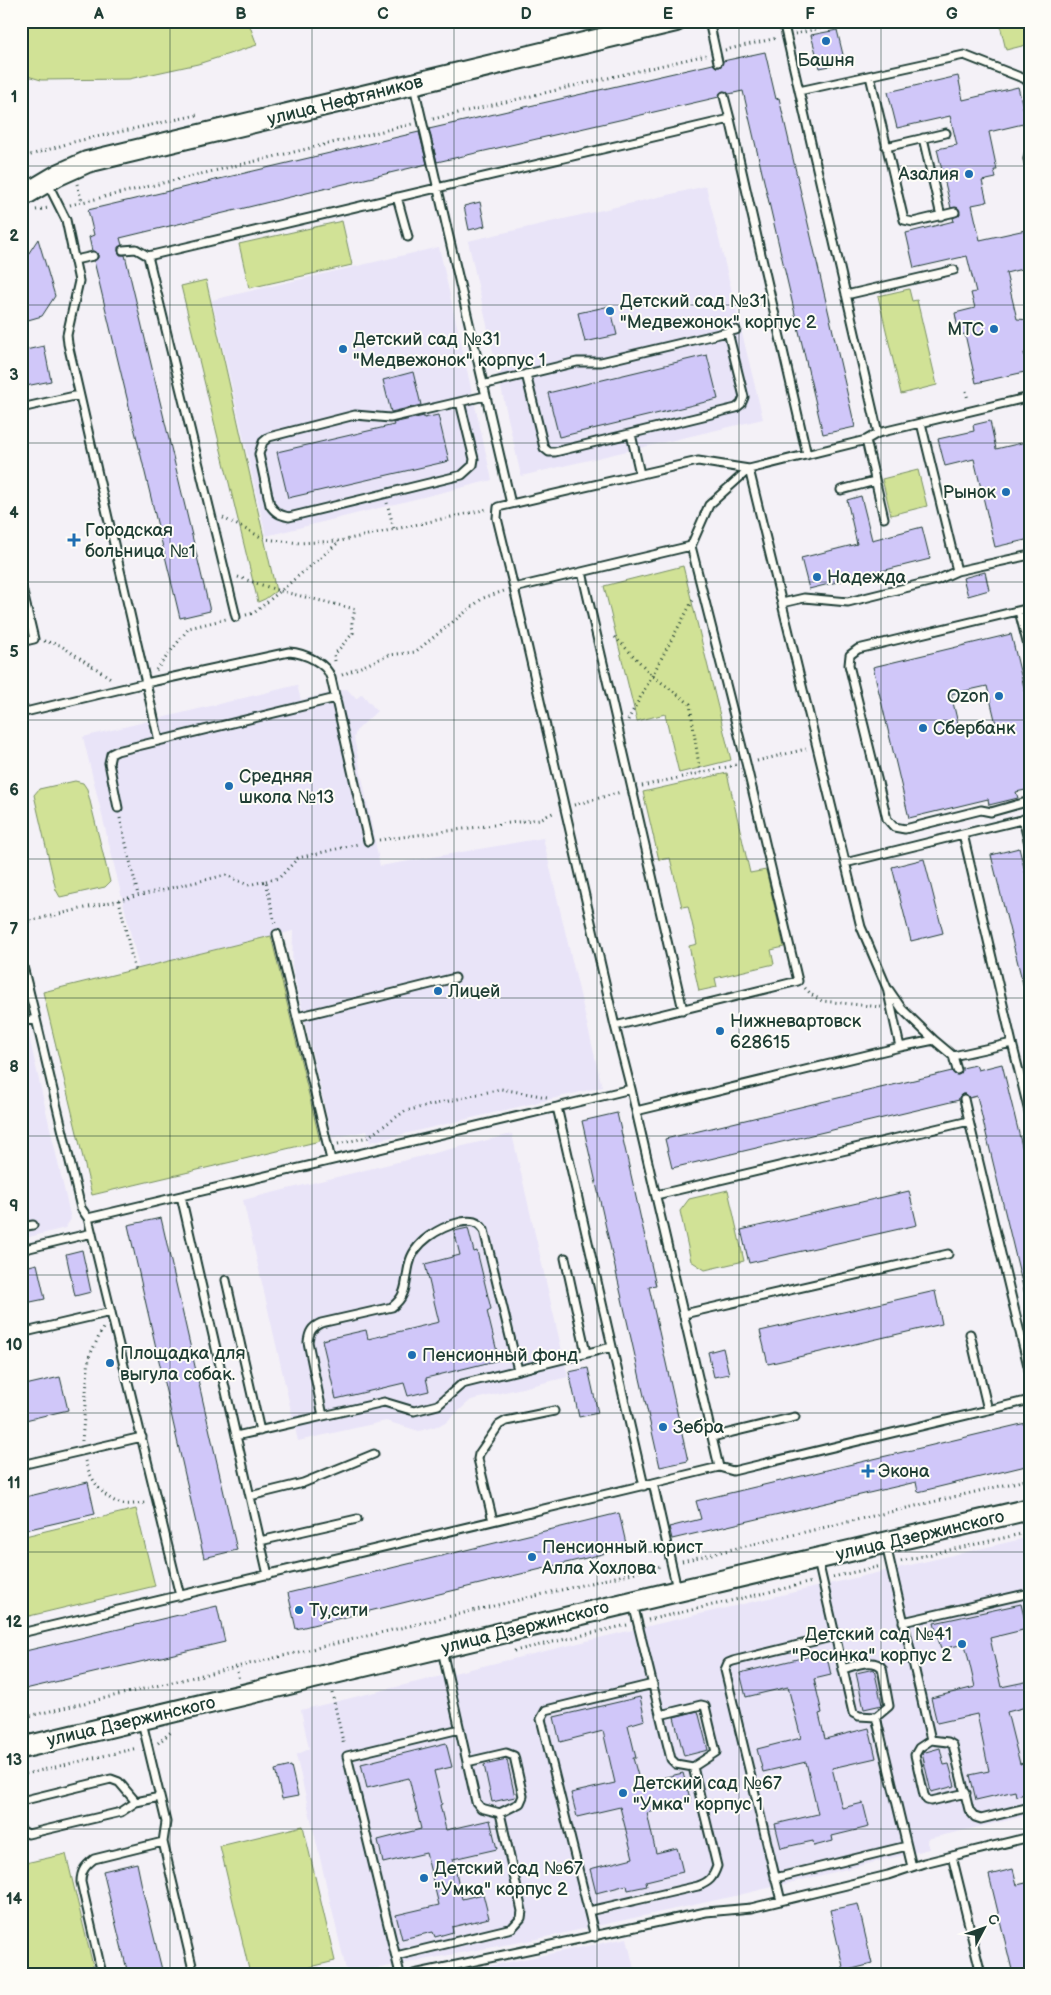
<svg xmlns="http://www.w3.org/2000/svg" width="1051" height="1995" font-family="'Balsamiq Sans',sans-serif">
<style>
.built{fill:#e9e4f8}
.green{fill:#d1e296;stroke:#789065}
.building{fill:#d0c7f9;stroke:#1f3d34;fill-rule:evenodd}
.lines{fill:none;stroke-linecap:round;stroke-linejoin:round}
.lane-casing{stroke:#1f3d34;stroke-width:11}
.secondary-casing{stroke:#1f3d34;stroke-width:24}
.path{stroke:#1f3d34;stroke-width:3;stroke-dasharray:1 4;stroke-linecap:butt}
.lane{stroke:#fdfcf7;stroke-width:7}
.secondary{stroke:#fdfcf7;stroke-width:20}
.grid{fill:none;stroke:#1f3d34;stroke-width:1;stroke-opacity:0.55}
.poi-dot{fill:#1f6fb2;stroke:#fdfcf7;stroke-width:2}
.labels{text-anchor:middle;stroke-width:4;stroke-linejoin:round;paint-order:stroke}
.poi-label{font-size:18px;fill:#1f3d34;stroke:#fdfcf7;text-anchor:start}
.street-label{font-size:18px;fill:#1f3d34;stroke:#fdfcf7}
.neatline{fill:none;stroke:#1f3d34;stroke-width:2}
.grid-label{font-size:16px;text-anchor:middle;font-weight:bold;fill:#1f3d34}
</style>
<rect width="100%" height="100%" fill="#f4f1f7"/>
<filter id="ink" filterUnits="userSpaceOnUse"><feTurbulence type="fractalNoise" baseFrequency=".02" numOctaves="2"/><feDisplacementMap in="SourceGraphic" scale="10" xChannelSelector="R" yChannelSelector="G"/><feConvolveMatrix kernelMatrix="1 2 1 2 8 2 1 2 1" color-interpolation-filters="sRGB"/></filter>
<g filter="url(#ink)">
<!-- built -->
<path class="built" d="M706,186l57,233 -242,57 -53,-235z
M439,247l53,233 -226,56 -54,-236z
M297,685l4,15 46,-11 9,10 6,-5 15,17 -21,20 -2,7 26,128 163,-28 59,249 -232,55 -3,-11 -35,7 -40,-172 1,-35 -154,37 -56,-231z
M27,1028l44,191 -6,9 -44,11v-209z
M512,1134l56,243 -97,23 -27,24 -25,7 -33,-10 -88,20 -55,-241z
M1030,1537v278l-103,24 2,10 -194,47 -198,43 -190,35 -51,-219 13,-6 -8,-39 356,-86z
M627,1938l8,36h-175v-2z"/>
<!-- green -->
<path class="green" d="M21,21h227l9,24 -59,19 -69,15 -88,1 -20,-6z
M999,21h31v23l-24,6z
M342,221l10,44 -103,23 -10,-44z
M206,280l70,311 -11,8 -7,3 -77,-316z
M909,289l3,12 5,-1 20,85 -36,9 -23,-98z
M918,470l9,36 -36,9 -9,-36z
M683,566l48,194 -52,13 -14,-59 -28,7 -33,-135z
M727,773l23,100 16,-3 18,77 -13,3 3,14 -59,14 2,9 -18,4 -10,-45 8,-2 -9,-38 -6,1 -12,-49 -11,2 -16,-68z
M75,781l8,2 4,6 23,93 -5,5 -45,10 -4,-7 -22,-95 5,-6z
M271,936l49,205 -228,54 -49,-203z
M728,1190l16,71 -39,9 -14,-9 -11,-50 9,-12z
M136,1509l19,77 -134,32v-81z
M303,1826l32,135 -53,13h-32l-30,-128z
M66,1854l29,120h-74v-110z"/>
<!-- building -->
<path class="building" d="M837,30l8,33 -25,5 -9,-33z
M765,52l11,47 3,-1 76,329 -32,7 -80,-343 -14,3 -6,-3 -3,2 -1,4 -282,65 -8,-33 284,-65 3,3h4l3,-6z
M958,76l5,24 55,-13 9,36 -38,9 8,38h-3l2,8 -14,3 5,21 -15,3 8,35 50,-11v38l-24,6 11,46 13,1v31l-6,2 5,18 -53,12 -11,-49 -6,1 -4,-22 20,-5 -4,-15 5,-1 -9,-36 -53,12 -8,-35 48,-12 -1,-3 7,-4 -2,-6h-7l-14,-59 20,-4 -7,-29 -53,12 -9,-36z
M419,132l8,32 -307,74 2,7 -4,2v4l2,4h5l85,356 -30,7 -86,-357 4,-3v-4l-6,-3 -3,-14 5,-2 -6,-25z
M480,202l5,24 -16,4 -5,-24z
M38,239l17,57 -13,20 -21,6v-57z
M610,306l7,29 -32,7 -7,-29z
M44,346l7,35 -30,6v-36z
M707,355l11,44 -159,38 -11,-44z
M413,372l8,33 -30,7 -8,-32z
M438,415l11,46 -161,37 -11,-46 117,-27 -1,-2 31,-7v2z
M990,421l6,28 34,-8v98l-35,8 -21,-88 -29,7 -7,-27 36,-8 -1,-6z
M861,496l11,44 50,-13 8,32 -121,30 -8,-31 56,-14 -10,-44z
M985,572l4,18 -21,6 -5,-18z
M1011,634l19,78v77l-14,3 2,6 -29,7 -1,-6 -79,19 -36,-151zM987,686l9,38 -36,8 -9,-38z
M1019,848l11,43v100l-5,1 -34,-137z
M924,859l19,74 -32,8 -19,-74z
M1002,1064l28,115v115l-5,1 -48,-199 -8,2 -3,-4h-4l-3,3v3l-287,68 -7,-29 287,-68 2,3 4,1 3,-2 1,-5 14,-3 2,5z
M617,1113l39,173 -7,1 39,174 -28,6 -78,-346z
M909,1191l8,34 -168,38 -8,-33z
M161,1218l76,332 -33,8 -76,-333z
M468,1228l6,24 3,-1 14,58 -4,2 12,49 -73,18 3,13 -21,5 -4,-13 -68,16 -14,-59 44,-10 2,9 71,-17 -14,-58 35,-9 -6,-24z
M82,1250l9,42 -16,4 -9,-42z
M37,1264l8,35 -24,5v-36z
M935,1291l7,33 -174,40 -8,-33z
M723,1348l6,26 -15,3 -6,-25z
M588,1368l10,45 -19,4 -10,-45z
M60,1377l8,33 -47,11v-35z
M1030,1422v43l-112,27 -2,-10 -244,57 -3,-12 32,-8 -5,-18z
M88,1482l7,32 -74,17v-33z
M619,1513l8,35 -331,81 -8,-36z
M1021,1604l6,25 -37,9 11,49 29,-6v25l-23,6 13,52 10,-3v32l-14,3 -1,-5 -39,9 -6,-25 19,-4 -12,-57 -40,9 -6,-25 44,-11 -10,-43 -24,5 -7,-26z
M217,1606l8,36 -204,48v-38z
M826,1652l5,23 -17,4 8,34 -3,1 6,25 44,-11 7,30 -44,10 10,40 21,-5 6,24 -37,9 1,5 -19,5 -1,-5 -32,7 -6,-24 43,-10 -12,-52 -43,10 -6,-23 44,-11 -13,-51 -42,10 -6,-24z
M874,1669l8,36 -18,4 -8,-36z
M640,1697l5,23 -17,5 8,33h-3l7,25 43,-10 8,29 -44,11 9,40 21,-5 6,24 -37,9 1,5 -19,4 -1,-5 -31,8 -6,-24 43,-11 -13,-51 -43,10 -6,-24 44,-10 -12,-52 -43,11 -6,-25z
M698,1711l10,39 -24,6 -10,-39z
M446,1743l6,24 -18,4 8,33 -2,1 6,25 44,-10 7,29 -44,10 9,40 21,-5 6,24 -37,9 1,5 -18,5 -2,-5 -31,7 -6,-24 43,-10 -13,-52 -43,10 -5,-23 43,-11 -12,-51 -42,10 -6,-24z
M940,1748l4,17 5,-1 6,22 -24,6 -9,-39z
M507,1760l8,37 -23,5 -8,-37z
M291,1766l7,30 -16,3 -7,-29z
M137,1863l6,29 20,82h-35l-25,-103z
M1013,1869l4,16 13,-3v92h-17l-24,-99z
M858,1904l14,60 -28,7 -14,-61z"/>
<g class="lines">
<!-- lane casing -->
<g class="lane-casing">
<path id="lane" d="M709,21l9,41
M783,21l95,412 152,-36
M870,76l34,144 9,2 42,-10
M414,86l97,418
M799,91l165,-36 61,24 5,5
M724,96l6,23
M923,138l18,78
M886,147l60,-14
M1030,150l-2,9 2,8
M21,176l11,14
M397,197l11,40
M123,250l13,-1 12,7
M75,260l18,-4
M846,295l108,-25
M526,374l18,74 5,4h6l181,-44 5,-4 3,-7 -16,-65
M482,385l95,-23h24l135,-32
M460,402l14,57 -1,6 -11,10 -173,42c-9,-2 -14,-4 -19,-12l-11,-51 4,-12 6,-5 86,-22 35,3 95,-22
M21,408l58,-13
M921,423l36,148
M631,434l9,40
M866,440l18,78
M841,490l34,-9
M582,572l101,438
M21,584l13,55 -13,3
M514,588l101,438
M782,603l22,-5 44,4 89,-22 20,-9 73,-16
M1030,608l-172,41 -8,6 -1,10 38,154 7,8 11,2 76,-19 10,2 39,-11
M1019,611l11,43
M236,617l-88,-361 582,-137 77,336
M21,713l125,-30 -78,-339 -1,-9 12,-54 -13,-61 -18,-36
M159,741l-13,-58 143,-31c15,1 38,11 42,26l37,163
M118,808l-9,-45 2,-9 6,-3 219,-53
M1023,819l7,29
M845,863l118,-29
M277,934l54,226
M21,958l15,61
M889,990l13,19 32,31
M297,1017l158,-39
M21,1022l15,-3 45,189 7,10 92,378
M1012,1043l18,73
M900,1047l34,-7 19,16 59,-13 -49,-209 67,-16
M953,1056l4,14
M631,1089l5,22 264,-64 -13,-59 -26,-61 -112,-458 -40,36 -18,41
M964,1099l5,22
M557,1107l74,-18 -16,-63 183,-45 -52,-218 -55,-217 -177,42 -17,-70 1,-11 200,-46 51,8 117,-29 12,-7
M636,1111l83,356
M656,1195l313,-74 61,253
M181,1196l87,379
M88,1218l469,-111 87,379
M21,1227l12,-2
M21,1250l71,-17
M565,1258l21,95
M226,1280l34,151
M684,1314l264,-60
M21,1333l90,-21
M970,1334l18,76
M323,1416l61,-14 30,9 24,-6 24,-21 150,-37
M236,1436l87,-20 -15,-74c1,-10 4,-15 13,-19l71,-16c16,-12 13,-25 17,-42 4,-23 31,-38 52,-43 10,-2 17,-1 23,8l34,140
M712,1437l83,-20
M21,1465l121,-28
M653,1483l66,-16 14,4 297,-71
M250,1496l53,-13 71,-29
M493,1521l-15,-62 1,-5 20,-29 7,-4 48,-10
M260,1541l97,-22
M886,1545l45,195 17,2 5,3 16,65 6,7 6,2 49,-12
M818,1561c12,51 23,101 35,152l6,3 17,1 13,-11 -7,-38c-8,-11 -28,-2 -39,1
M633,1604l38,155 5,5 17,3 23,-15 -11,-46 -4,-1 -41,10
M903,1622l127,-29
M21,1633l632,-150 24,106
M876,1717l36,150
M931,1740l-12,8 -4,7 9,40 3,5 4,1 35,-8
M467,1762l39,-9 8,3 9,40 -3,7 -20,10
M21,1801l90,-22 8,3 17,20
M21,1830l7,4 93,-22 15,-10 24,-5
M163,1842l31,132
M952,1856l29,118
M775,1878l132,-32
M781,1901l-56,-231 3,-7 5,-2 102,-25
M589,1911l109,-25c11,-4 15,-8 19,-20l-24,-99
M595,1937l-54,-218 5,-9 107,-26
M396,1956l116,-28 9,-10 1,-7 -22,-98 -19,-5 -5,-6 -34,-152
M102,1974l-21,-92c0,-11 4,-16 13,-23l69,-17 3,-20 -24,-100
M400,1974l-53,-218 113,-27
M414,1974l292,-62 45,-4 137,-33 36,-12 106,-26"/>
</g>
<!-- secondary casing -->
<g class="secondary-casing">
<path id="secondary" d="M21,197l37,-22 29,-13 589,-141
M21,1748l657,-157 352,-82"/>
</g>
<!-- path -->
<path class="path" d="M795,34l56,-13
M725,50l52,-12
M433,119l273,-64
M21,144l5,11
M21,158l52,-16 124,-27
M77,184l5,18
M70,205l342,-81
M36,210l13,-2
M966,391l2,9
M387,503l7,26
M223,518l42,21 35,4 40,-2 148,-32
M238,577l42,14 75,18 -3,14 1,10 -19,22 1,6
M246,615l8,-2 85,-71
M615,637l38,39 37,28 10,69
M44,641l16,4 52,34
M156,670l33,-42 37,-9
M342,675l47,-20 26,-3 68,-54 21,-7
M628,720l65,-120
M757,761l49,-12
M642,786l94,-21
M574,805l47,-13
M120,818l18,77
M379,840l161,-21 15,-7
M266,881l13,-3 19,-20 60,-14
M119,900l16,72
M21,923l205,-48 22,10 18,-4 9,43
M805,988l7,7 10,6 59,6
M338,1144l30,-7 37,-26 96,-22 46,8
M82,1441l7,-84 14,-29
M85,1461c5,17 17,36 34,42 7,3 20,0 28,0
M682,1561l348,-82
M901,1561l129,-29
M833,1577l48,-11
M648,1620l164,-38
M514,1651l113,-26
M236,1667l3,13
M332,1693l12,53
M21,1718l641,-152
M158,1743l14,-12
M21,1775l116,-27"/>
<!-- lane -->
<use href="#lane" class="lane"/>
<!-- secondary -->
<use href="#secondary" class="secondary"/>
</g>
</g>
<!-- grid -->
<path class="grid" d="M170,21v1953M312,21v1953M454,21v1953M597,21v1953M739,21v1953M881,21v1953M21,166h1009M21,305h1009M21,443h1009M21,582h1009M21,720h1009M21,859h1009M21,998h1009M21,1136h1009M21,1275h1009M21,1413h1009M21,1552h1009M21,1690h1009M21,1829h1009"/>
<!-- markers -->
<g class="poi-dot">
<circle cx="826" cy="41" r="5"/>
<circle cx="969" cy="174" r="5"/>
<circle cx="610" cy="311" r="5"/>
<circle cx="994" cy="329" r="5"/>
<circle cx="343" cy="349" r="5"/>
<circle cx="1006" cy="492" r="5"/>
<path d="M71.5 532.5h5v5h5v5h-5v5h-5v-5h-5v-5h5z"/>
<circle cx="817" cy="577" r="5"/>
<circle cx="999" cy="696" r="5"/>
<circle cx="923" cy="728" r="5"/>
<circle cx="229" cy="786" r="5"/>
<circle cx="438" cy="991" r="5"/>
<circle cx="720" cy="1031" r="5"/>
<circle cx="412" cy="1355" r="5"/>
<circle cx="110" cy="1363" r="5"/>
<circle cx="663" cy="1427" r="5"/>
<path d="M865.5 1463.5h5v5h5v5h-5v5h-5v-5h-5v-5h5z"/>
<circle cx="532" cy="1557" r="5"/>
<circle cx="299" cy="1610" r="5"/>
<circle cx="962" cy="1644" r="5"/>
<circle cx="623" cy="1793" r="5"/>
<circle cx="424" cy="1878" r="5"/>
</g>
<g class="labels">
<!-- poi labels -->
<g class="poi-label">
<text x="826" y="66" text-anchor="middle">Башня</text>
<text x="959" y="180" text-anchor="end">Азалия</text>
<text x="620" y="307">Детский сад №31<tspan x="620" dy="21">"Медвежонок" корпус 2</tspan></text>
<text x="984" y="335" text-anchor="end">МТС</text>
<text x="353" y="345">Детский сад №31<tspan x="353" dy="21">"Медвежонок" корпус 1</tspan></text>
<text x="996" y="498" text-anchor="end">Рынок</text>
<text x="85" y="536">Городская<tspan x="85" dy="21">больница №1</tspan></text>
<text x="827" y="583">Надежда</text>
<text x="989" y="702" text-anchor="end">Ozon</text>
<text x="933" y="734">Сбербанк</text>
<text x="239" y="782">Средняя<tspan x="239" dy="21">школа №13</tspan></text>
<text x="448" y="997">Лицей</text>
<text x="730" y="1027">Нижневартовск<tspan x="730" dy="21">628615</tspan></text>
<text x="120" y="1359">Площадка для<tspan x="120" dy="21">выгула собак.</tspan></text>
<text x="422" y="1361">Пенсионный фонд</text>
<text x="673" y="1433">Зебра</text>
<text x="878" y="1477">Экона</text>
<text x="542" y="1553">Пенсионный юрист<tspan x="542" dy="21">Алла Хохлова</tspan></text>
<text x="309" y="1616">Ту,сити</text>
<text x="952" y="1640" text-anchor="end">Детский сад №41<tspan x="952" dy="21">"Росинка" корпус 2</tspan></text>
<text x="633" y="1789">Детский сад №67<tspan x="633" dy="21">"Умка" корпус 1</tspan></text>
<text x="434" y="1874">Детский сад №67<tspan x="434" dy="21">"Умка" корпус 2</tspan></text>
</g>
<!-- street labels -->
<g class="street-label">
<text transform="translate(345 100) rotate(-14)" y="6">улица Нефтяников</text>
<text transform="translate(920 1535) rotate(-13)" y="6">улица Дзержинского</text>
<text transform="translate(525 1627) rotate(-14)" y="6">улица Дзержинского</text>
<text transform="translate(131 1721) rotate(-13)" y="6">улица Дзержинского</text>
</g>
</g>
<!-- margin -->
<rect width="1051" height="1995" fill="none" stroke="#fdfcf7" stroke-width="55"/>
<!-- north arrow -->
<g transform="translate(984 1928) rotate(49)" stroke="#fdfcf7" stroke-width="4" paint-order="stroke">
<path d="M0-4L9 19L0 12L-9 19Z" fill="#1f3d34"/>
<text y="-8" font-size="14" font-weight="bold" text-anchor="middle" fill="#1f3d34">С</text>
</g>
<rect x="28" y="28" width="996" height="1940" class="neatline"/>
<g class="grid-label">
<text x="99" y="19">A</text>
<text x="241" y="19">B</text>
<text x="383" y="19">C</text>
<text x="526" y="19">D</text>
<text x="668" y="19">E</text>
<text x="810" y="19">F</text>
<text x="952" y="19">G</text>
<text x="14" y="102">1</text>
<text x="14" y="241">2</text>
<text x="14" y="380">3</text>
<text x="14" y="518">4</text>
<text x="14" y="657">5</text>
<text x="14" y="795">6</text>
<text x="14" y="934">7</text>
<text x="14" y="1072">8</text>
<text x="14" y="1211">9</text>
<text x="14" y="1350">10</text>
<text x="14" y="1488">11</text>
<text x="14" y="1627">12</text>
<text x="14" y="1765">13</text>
<text x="14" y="1904">14</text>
</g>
</svg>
